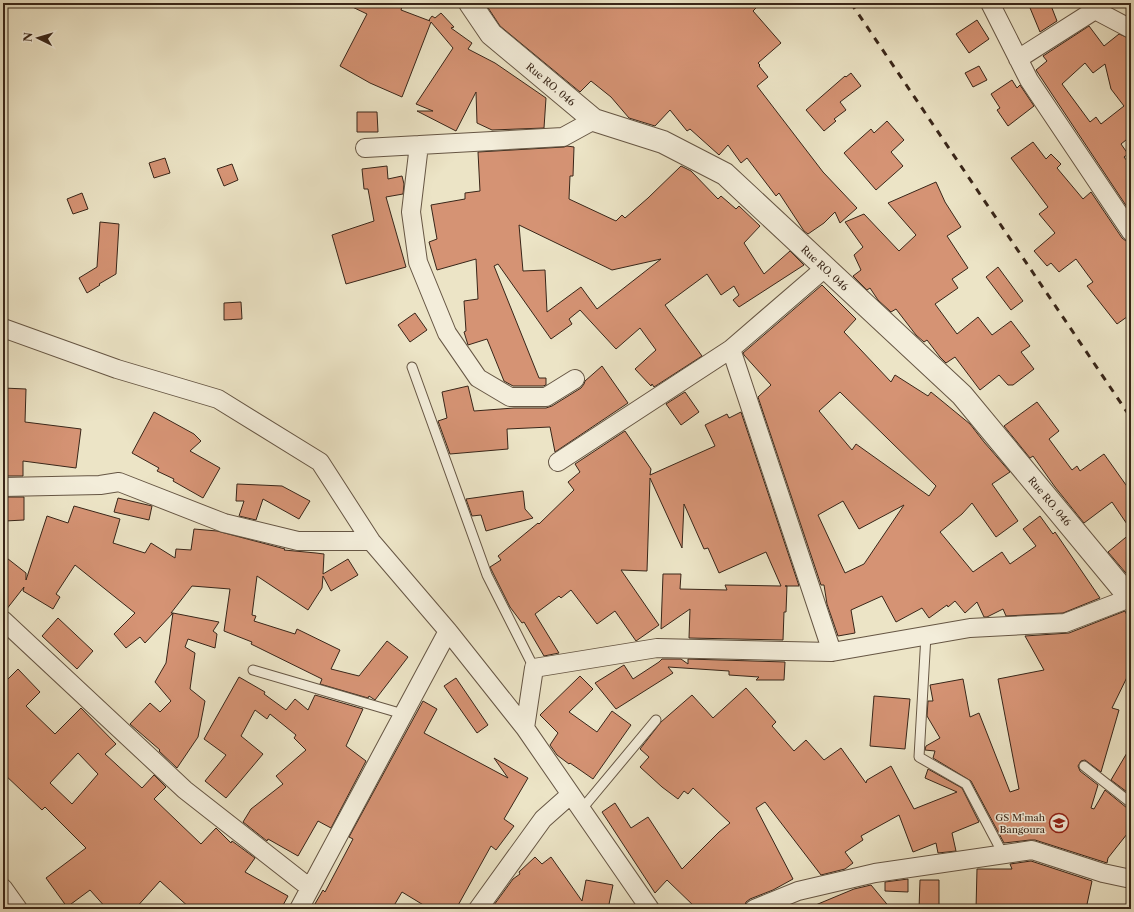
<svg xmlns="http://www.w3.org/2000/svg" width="1134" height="912" font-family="'Libre Caslon Text',serif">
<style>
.building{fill:#d59374;stroke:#392619;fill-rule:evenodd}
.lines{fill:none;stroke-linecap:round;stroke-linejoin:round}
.service-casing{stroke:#665644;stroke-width:11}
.minor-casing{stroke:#665644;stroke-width:20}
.tertiary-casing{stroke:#665644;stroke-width:24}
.service{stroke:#f3edda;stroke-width:9}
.minor{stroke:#f3edda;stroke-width:18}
.tertiary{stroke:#f3edda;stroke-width:22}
.rail{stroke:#392619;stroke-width:3;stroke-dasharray:7 7;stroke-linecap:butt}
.labels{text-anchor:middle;stroke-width:3;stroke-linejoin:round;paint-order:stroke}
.street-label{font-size:10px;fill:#392619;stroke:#f3edda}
.poi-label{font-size:10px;fill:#392619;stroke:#f3edda;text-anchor:end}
</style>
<rect width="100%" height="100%" fill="#ece4c6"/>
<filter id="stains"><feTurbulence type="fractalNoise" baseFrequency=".005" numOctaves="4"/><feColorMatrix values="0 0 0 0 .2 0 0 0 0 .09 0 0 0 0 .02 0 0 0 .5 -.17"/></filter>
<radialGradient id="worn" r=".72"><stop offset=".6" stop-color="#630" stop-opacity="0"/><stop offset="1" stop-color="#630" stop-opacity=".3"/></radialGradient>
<!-- building -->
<path class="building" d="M344,3h59l-2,7 29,11 -1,-1 3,-4 3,2 6,-5 13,14 -3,1 21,15 -4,6 27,14 51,35 -2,30 -52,2 -15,-7 -1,-31 -20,39 -39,-20h16l-17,-7 37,-56 -22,-26 -29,75 -32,-14 -30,-17 27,-52z
M485,3h276l-8,8 28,32 -23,20 2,2 -1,1 9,11 -11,9 66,86 34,36 -17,15 -5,-11 -11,11 -16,11 -4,-3 -25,-38 -3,3 -29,-38 -6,5 -13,-18 -9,10 -29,-26 -3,2 -17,-21 -15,16 -26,-8 -18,-21 -20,-16 -11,11 -80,-66z
M1028,3h22l7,18 -17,11z
M977,20l12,19 -20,14 -13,-19z
M1089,26l15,20 15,-12 12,5v97l-10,8 7,10 -4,3 7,9v47l-95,-143 11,-9 -4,-5zM1085,63l8,10 12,-9 6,25 13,17 -23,18 -5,-7 -6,5 -28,-38z
M979,66l8,14 -14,7 -8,-14z
M851,73l10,13 -21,16 6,8 -12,9 2,2 -12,10 -18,-21 39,-34 1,1z
M1012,80l5,8 3,-3 14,21 -26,20 -11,-16 3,-2 -9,-14z
M357,112h20l1,20h-21z
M887,121l17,19 -13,12 12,14 -27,24 -32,-37 27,-24 3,4z
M1033,142l13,17 5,-5 10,10 -4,4 26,31 8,-7 31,46 4,3 5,1v72l-14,10 -30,-38 6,-4 -17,-23 -17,13 -8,-9 -4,3 -13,-15 21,-18 -16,-19 9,-7 -37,-49z
M567,146l7,1 -1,29h-3l-1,23 47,22 6,-6 3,3 23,-20 33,-32 10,5 27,28 3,-3 15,13 3,-3 21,20 -16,17 20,31 26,-23 14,14 -65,42 -6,-7 6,-5 -5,-9 -13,9 -14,-21 -42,31 37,51 -48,31 -2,-3 -1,2 -16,-17 21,-19 -16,-22 -24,21 -36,-39 -11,9 3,5 -21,15 -53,-75 -4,2 45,112h7v7l-3,1h-30l-9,-5 -17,-42 -19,6 -4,-13 2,-1 -2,-30 14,-2 -2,-40 -39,11 -8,-28 8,-3 -6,-34 34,-6v-6l15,-2 -2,-39 86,-5zM519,225l93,45 49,-11 -64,50 -16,-22 -34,25 -2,-42 -22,1z
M165,158l5,15 -16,5 -5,-15z
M232,164l6,16 -14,6 -7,-17z
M387,166l1,13 14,-3 2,8 -1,10 -17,3 20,70 -60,17 -14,-49 42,-14 -6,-32h-4l-2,-20z
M936,182l9,20 16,25 -14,9 21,32 -16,11 6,9 -23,16 22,30 21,-17 14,18 19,-14 19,25 -9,6 13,17 -21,16h-5l-9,-10 -19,15 -25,-33 -9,6 -6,-6 -13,-17 -3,2 -8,-7 -20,-26 -5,3 -13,-12 -8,-12 -3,2 -14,-14 8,-6 -7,-15 9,-8 -18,-25 19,-8 35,37 17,-16 -28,-32z
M82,193l6,16 -15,5 -6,-15z
M100,222l19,2 -3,50 -17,10 1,1 -13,8 -8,-15 18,-11z
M998,267l25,34 -12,9 -25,-33z
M822,285l34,34 -12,13 47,50 4,-7 33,21 3,-4 39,32 14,18 26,30 -18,12 26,37 -22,16 -24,-34 -10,11 -22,18 33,40 29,-20 8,12 26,-18 -13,-17 17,-13 13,18 2,-2 45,66 -37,15 -57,3 -3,-7 -16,8h-3l-7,-15 -12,11 -10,-12 -7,6 -1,-2 -18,13 -7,-10 -26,14 -14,-26 -31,14 4,23 -17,3 -11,-32 -3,-19h-3l-63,-188 13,-12 -27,-30 -1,-2zM840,392l96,94 -7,10 -73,-52 -4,6 -33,-39zM843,501l16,28 45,-24 -40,59 -19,9 -27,-58z
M241,302l1,17 -18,1v-17z
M415,313l12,17 -17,12 -12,-17z
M602,366l26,37 -73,49 -5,-25 -43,2 1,20 -58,5 -12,-33 9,-3 -5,-26 26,-6 6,25 40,-3h32l6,-2 29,-18 3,-4 1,-3z
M3,388l23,1 -1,33 56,7 -5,39 -53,-7v15h-20z
M685,392l14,20 -18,13 -15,-21z
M1037,402l22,29 -10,8 23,31 5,-4 3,5 24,-17 27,38v38l-19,-28 -28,21 -29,-36 -22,-31 -3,2 -26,-32z
M154,412l40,22 7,7 -11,10 30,17 -17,30 -30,-17 1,-2 -17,-8 2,-3 -27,-15z
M741,412l58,174h-14h2l-1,26h-2l-1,28 -94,-2 1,-29 -29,20 2,-55h18l-1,15 47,1 -2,-5 56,1 -15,-34 -47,21 -11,-25 -4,1 -20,-45 -2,44 -32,-70 -3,93 -26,-1 38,55 -23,16 -21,-30 -18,13 -26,-34 -10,8 -2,-2 -24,18 24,39 -15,3 -20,-34 -2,1 -12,-16 -20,-40 11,-7 -3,-4 40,-33 1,1 35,-34 -6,-8 12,-10 -5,-8 50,-33 26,38 -1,6 65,-29 -10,-21 22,-11 2,4z
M237,484l45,2 28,15 -11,18 -36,-20 -7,21 -17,-4 5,-15h-8z
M523,491l2,18 8,9 -47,13 -5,-16 -9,1 -6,-17z
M4,497h20v23l-19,1z
M118,498l34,8 -3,14 -35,-8z
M74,506l46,13 -7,24 32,10 6,-10 24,15 1,-9 15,1 3,-21 23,2 68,18 -1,1 32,3 8,1 -1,20 25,-15 10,16 -27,16 -8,-15 -1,12 -14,22 -51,-34 -5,39 4,1 -2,5 41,13 2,-5 43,21 -9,19 28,7 28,-35 21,16 -33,43 -6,-4 -1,2 -48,-14 2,-5 -71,-35 1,-2 -28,-11 6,-42 -38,-3 -21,27h2l-28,30 -5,-6 -14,11 -12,-14 21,-21 -60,-48 -19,29 4,3 -7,12 -30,-18 1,-4 -18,23h-3v-55l23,18v7l21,-64 21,7z
M1131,533v46l-23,-27z
M1125,611l6,13v45l-19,39 7,2 -18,62 -16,-12 -4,1 -3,5 2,5 18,14 -7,23 3,1 11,-19 22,18 4,1v20l-23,29 -1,5 -72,-23h-5l-26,3 -33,-62 -38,-23 2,-7 -10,-1 1,-4 14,-8 -13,-22 1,-15h5l-3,-16 33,-6 7,38 9,-4 31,79 9,-3 -21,-110 46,-9 -19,-34 44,-3z
M173,613l46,9 -6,9 4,3 -2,14 -27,-9 -3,8 10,6 -5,36 15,12 -7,36 -21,31 -18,-17 1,-1 -30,-26 20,-21 10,9 11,-11 -16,-19 11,-19z
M58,618l35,33 -16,18 -35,-33z
M662,659h19l7,5v-5l97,3 -1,18h-28l3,-3 -30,-2v-4l-61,-4 5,6 -57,36 -21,-26 29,-18 9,14 26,-17z
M18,669l22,23 -14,14 29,28 26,-26 35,36 -11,10 37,34 12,-13 12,12 -12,12 47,45 15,-16 15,15 1,-2 23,17 -10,14 43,24 -7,13h-90l-31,-28 -25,28h-28l-17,-19 -23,17 -21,-29 40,-30 -41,-41 -3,3 -39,-37v-89zM78,753l20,21 -26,30 -22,-21z
M580,676l13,13 -24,23 28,20 15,-21 19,14 -38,54 -23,-16 -1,1 -12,-9 -7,-10 8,-12 -18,-18z
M239,677l26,15 -1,2 22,16 9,-11 13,11 7,-15 48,14 -17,37 20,15 -35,67 -13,-7 -20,35 -30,-17 -1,2 -24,-19 8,-13 32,-25 -7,-8 30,-26 -12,-12 2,-3 -26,-21 -3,5 -12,-9 -14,26 22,18 -37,44 -21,-17 21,-26 -22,-16z
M456,678l32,47 -11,8 -33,-47z
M746,688l30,34 -4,4 22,25 12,-11 18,20 17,-12 25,35 1,-3 24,-14 23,43 43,-17 -32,-14 3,-9 34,19 17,34 -27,11 4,18 -18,2 -2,-10 -23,9 -14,-37 -38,21 2,4 -18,12 8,11 -8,6 -24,6 -56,-73 -9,6 37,71 -20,11 -23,9 -4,3 -1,3 -8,4h-40l-30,-29 -12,13 -53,-81 13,-9 16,25 17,-11 34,52 37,-37 11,-9 -37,-35 -5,6 -4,-3 -6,8 -16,-12 -22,-20 9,-10 -9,-8 21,-27 31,-27 21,23z
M874,696l36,3 -5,50 -35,-3z
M423,701l14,8 -13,24 84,45 -14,-20 34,20 -24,41 10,7 -18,24 -5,-4 -35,63h-26l-28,-17 -10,17h-80l11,-19 2,2 28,-53 -4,-2z
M1131,746v49l-20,-15z
M535,857l7,7 9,-7 31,44 4,-21 27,5 -5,24h-117l22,-30 7,-5 -1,-2z
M1031,861l61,20 -6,28h-110l1,-40h35l-2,-5z
M908,879v13l-23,-1v-9z
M920,880h19v29h-20z
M871,885l20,24h-85l48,-20z"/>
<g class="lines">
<!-- service casing -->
<g class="service-casing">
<path id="service" d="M412,367l75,208 47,93
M926,635l-7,122 47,27 37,70
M253,670l150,44
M1084,766l47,37
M581,810l75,-90"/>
</g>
<!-- minor casing -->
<g class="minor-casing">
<path id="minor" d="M990,3l39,77 102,152
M1018,59l77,-49 36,19
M419,145l-8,67 7,50 29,71 31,45 32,19h36l29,-18
M365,148l198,-11 31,-17
M3,328l114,41 101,30 102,63 51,79 77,90 77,97 125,181
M731,349l101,303
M558,462l173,-113 94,-81
M3,487l97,-2 19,-3 105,41 74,18h73
M3,620l182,170 125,98
M525,728l9,-60 123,-20 175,4 138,-24 95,-5 65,-25
M3,888l15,21
M299,909l149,-278
M478,909l65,-90 27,-24
M754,909l44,-18 77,-18 157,-23 71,23 28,6"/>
</g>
<!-- tertiary casing -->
<g class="tertiary-casing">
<path id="tertiary" d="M470,3l21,31 103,86 69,22 62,32 237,221 169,204"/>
</g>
<!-- service -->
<use href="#service" class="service"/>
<!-- minor -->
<use href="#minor" class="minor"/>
<!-- tertiary -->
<use href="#tertiary" class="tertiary"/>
<!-- rail -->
<path class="rail" d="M851,3l280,415"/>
</g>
<!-- icons -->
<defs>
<g id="school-ring" transform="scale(1)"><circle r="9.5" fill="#f3edda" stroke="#8f2418" stroke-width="1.5"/><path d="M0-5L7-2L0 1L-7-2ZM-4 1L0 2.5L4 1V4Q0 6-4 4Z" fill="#8f2418"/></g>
</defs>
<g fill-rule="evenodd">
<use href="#school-ring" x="1059" y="823"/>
</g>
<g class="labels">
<!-- street labels -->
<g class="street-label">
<text transform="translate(551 84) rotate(40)" y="4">Rue RO. 046</text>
<text transform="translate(825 268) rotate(43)" y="4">Rue RO. 046</text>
<text transform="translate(1050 501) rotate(50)" y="4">Rue RO. 046</text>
</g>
<!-- poi labels -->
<g class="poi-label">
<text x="1045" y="821">GS M'mah<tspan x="1045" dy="12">Bangoura</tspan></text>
</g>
</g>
<!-- margin -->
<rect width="1134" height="912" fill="none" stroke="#ece4c6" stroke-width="16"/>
<rect x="4" y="4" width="1126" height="904" fill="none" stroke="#392619" stroke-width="2"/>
<rect x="8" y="8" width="1118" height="896" fill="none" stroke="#392619"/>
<!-- north arrow -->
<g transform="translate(38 38) rotate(275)" stroke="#f3edda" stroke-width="3" paint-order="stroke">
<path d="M0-3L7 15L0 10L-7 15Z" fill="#392619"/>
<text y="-6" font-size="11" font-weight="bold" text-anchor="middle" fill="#392619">N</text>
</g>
<rect width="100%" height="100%" filter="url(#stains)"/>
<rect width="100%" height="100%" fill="url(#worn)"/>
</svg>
